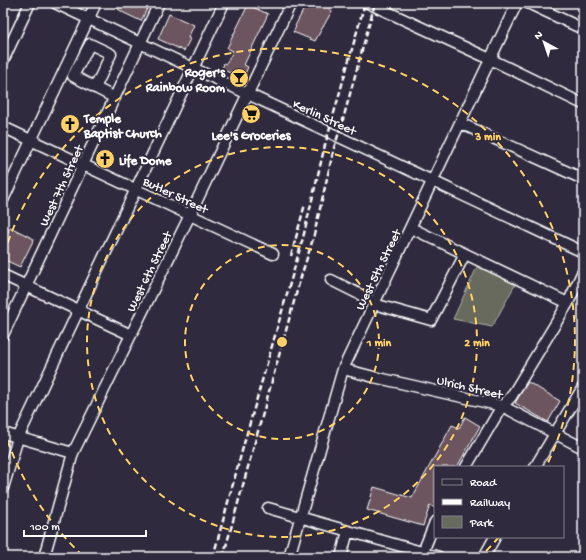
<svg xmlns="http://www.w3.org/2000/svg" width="586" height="560" font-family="'Gochi Hand',sans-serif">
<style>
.green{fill:#676b5d;stroke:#b3b5ae}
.building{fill:#6c545e;stroke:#fff}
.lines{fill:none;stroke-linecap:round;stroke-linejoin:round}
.minor-casing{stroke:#fff;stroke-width:13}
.minor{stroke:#2f2a3d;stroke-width:10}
.rail{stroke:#fff;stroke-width:2.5;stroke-dasharray:6 3;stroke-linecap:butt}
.ring{fill:none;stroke:#ffd166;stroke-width:2;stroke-dasharray:7 5}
.labels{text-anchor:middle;stroke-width:4;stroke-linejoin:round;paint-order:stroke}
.poi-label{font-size:13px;font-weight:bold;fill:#fff;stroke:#2f2a3d;text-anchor:start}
.street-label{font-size:13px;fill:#fff;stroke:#2f2a3d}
.centre{fill:#ffd166;stroke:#2f2a3d;stroke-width:2}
.ring-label{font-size:12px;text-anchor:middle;font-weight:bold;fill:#ffd166;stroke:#2f2a3d;stroke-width:4;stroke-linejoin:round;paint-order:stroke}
</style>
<rect width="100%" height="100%" fill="#2f2a3d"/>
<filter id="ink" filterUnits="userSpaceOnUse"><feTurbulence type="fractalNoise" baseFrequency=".025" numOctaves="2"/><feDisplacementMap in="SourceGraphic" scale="8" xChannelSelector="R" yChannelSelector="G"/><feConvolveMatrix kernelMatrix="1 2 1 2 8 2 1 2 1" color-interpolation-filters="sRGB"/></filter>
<g filter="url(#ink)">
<!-- green -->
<path class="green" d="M478,265l38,18 -24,44 -39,-8z"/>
<!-- building -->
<path class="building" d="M109,3h31l8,4 -7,14 -17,-8 -6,-4 1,-1z
M307,3h25l-3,6 3,2 -17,30 -22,-9 3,-5 -1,-1z
M248,5l20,9 -24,51 4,2 -5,12 -21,-10 2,-6 2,1 7,-13 -6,-3z
M169,14l25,11 -6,13 2,1 -6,12 -26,-12z
M10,227l24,12 -14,28 -17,-8v-16z
M528,382l32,19 -12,21 -33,-19z
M465,417l15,9 -23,41h-22v41l-5,-3 -7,21 -56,-16 7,-23 38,11 40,-73 7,3z"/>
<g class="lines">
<!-- minor casing -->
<g class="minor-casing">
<path id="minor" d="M55,3l528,249
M368,3l122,56 93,45
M528,3l55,26
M3,61l27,-58
M95,88l16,-34 -21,-10 -17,32 42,22
M460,123l123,56
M3,127l270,127
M3,200l93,-197
M411,228l157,75
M3,275l128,60
M331,280l36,18 7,6 57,16 34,-66
M3,335l156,-332
M343,369l31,8 128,29 81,42
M3,433l70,20
M466,467l36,-61 9,-9 57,-94 15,-32
M535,467l48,-80
M3,488l15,-50 206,-435
M268,508l171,49
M44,557l29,-104 117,-238 101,-212
M289,557l54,-188 174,-366
M341,557l7,-26
M421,557l14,-35
M484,557l11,-20"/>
</g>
<!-- minor -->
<use href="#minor" class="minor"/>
<!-- rail -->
<path class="rail" d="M291,256l14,-52
M213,557l32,-117 58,-202 22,-93 40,-142
M223,557l77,-277 13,-41 21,-91 8,-25 33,-120"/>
</g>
</g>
<!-- distance rings -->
<g class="ring">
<circle cx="282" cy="342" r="97"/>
<circle cx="282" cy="342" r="195"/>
<path d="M499 537A292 292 0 0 1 481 556M83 556A292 292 0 0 1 4 430M4 254A292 292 0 1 1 547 465"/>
</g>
<!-- icons -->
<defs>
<g id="bar-disc" transform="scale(1)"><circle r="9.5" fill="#ffd166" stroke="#2f2a3d"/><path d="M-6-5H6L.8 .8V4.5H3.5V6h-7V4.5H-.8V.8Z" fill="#111"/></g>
<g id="supermarket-disc" transform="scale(1)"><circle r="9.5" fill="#ffd166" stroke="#2f2a3d"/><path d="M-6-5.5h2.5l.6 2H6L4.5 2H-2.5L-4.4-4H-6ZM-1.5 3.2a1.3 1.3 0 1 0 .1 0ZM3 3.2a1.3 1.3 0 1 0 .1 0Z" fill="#111"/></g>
<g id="church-disc" transform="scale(1)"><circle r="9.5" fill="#ffd166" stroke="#2f2a3d"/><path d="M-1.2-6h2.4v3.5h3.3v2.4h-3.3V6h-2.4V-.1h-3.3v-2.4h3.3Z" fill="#111"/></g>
</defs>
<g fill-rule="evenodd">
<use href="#bar-disc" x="239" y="78"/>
<use href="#supermarket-disc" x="251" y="114"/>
<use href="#church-disc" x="70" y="124"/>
<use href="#church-disc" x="105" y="159"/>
</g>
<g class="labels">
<!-- poi labels -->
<g class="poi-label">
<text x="225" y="76" text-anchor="end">Roger's<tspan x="225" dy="15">Rainbow Room</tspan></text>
<text x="84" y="122">Temple<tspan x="84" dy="15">Baptist Church</tspan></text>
<text x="251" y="139" text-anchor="middle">Lee's Groceries</text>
<text x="119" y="164">Life Dome</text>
</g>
<!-- street labels -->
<g class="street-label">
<text transform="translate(325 116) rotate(25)" y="5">Kerlin Street</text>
<text transform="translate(60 185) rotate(-65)" y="5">West 7th Street</text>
<text transform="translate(176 194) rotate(25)" y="5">Butler Street</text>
<text transform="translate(377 269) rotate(-64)" y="5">West 5th Street</text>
<text transform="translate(148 271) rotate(-64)" y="5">West 6th Street</text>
<text transform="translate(470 386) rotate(13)" y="5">Ulrich Street</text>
</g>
</g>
<circle cx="282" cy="342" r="6" class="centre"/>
<g class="ring-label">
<text x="488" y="140">3 min</text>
<text x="379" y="346">1 min</text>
<text x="477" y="346">2 min</text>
</g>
<!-- margin -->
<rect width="586" height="560" fill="none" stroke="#2f2a3d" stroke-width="16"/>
<rect x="8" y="8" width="570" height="544" fill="none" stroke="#fff" stroke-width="1.5" filter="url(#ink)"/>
<!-- legend -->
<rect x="434" y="466" width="130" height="72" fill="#2f2a3d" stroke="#827f8b"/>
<rect x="442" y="479" width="20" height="6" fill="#2f2a3d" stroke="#827f8b"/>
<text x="470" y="486" font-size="12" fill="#ffffff">Road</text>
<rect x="442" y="499" width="20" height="6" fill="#ffffff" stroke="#827f8b"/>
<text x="470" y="506" font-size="12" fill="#ffffff">Railway</text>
<rect x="442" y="516" width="20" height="12" fill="#676b5d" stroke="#827f8b"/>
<text x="470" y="526" font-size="12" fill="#ffffff">Park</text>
<!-- north arrow -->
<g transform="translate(544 42) rotate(320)" stroke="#2f2a3d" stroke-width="3" paint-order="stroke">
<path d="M0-3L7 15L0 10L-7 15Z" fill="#ffffff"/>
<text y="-6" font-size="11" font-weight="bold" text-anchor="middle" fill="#ffffff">N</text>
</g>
<!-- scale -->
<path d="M24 530v6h122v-6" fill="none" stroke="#ffffff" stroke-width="2"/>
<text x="30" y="530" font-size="12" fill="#ffffff" stroke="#2f2a3d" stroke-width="3" paint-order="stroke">100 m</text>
</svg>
